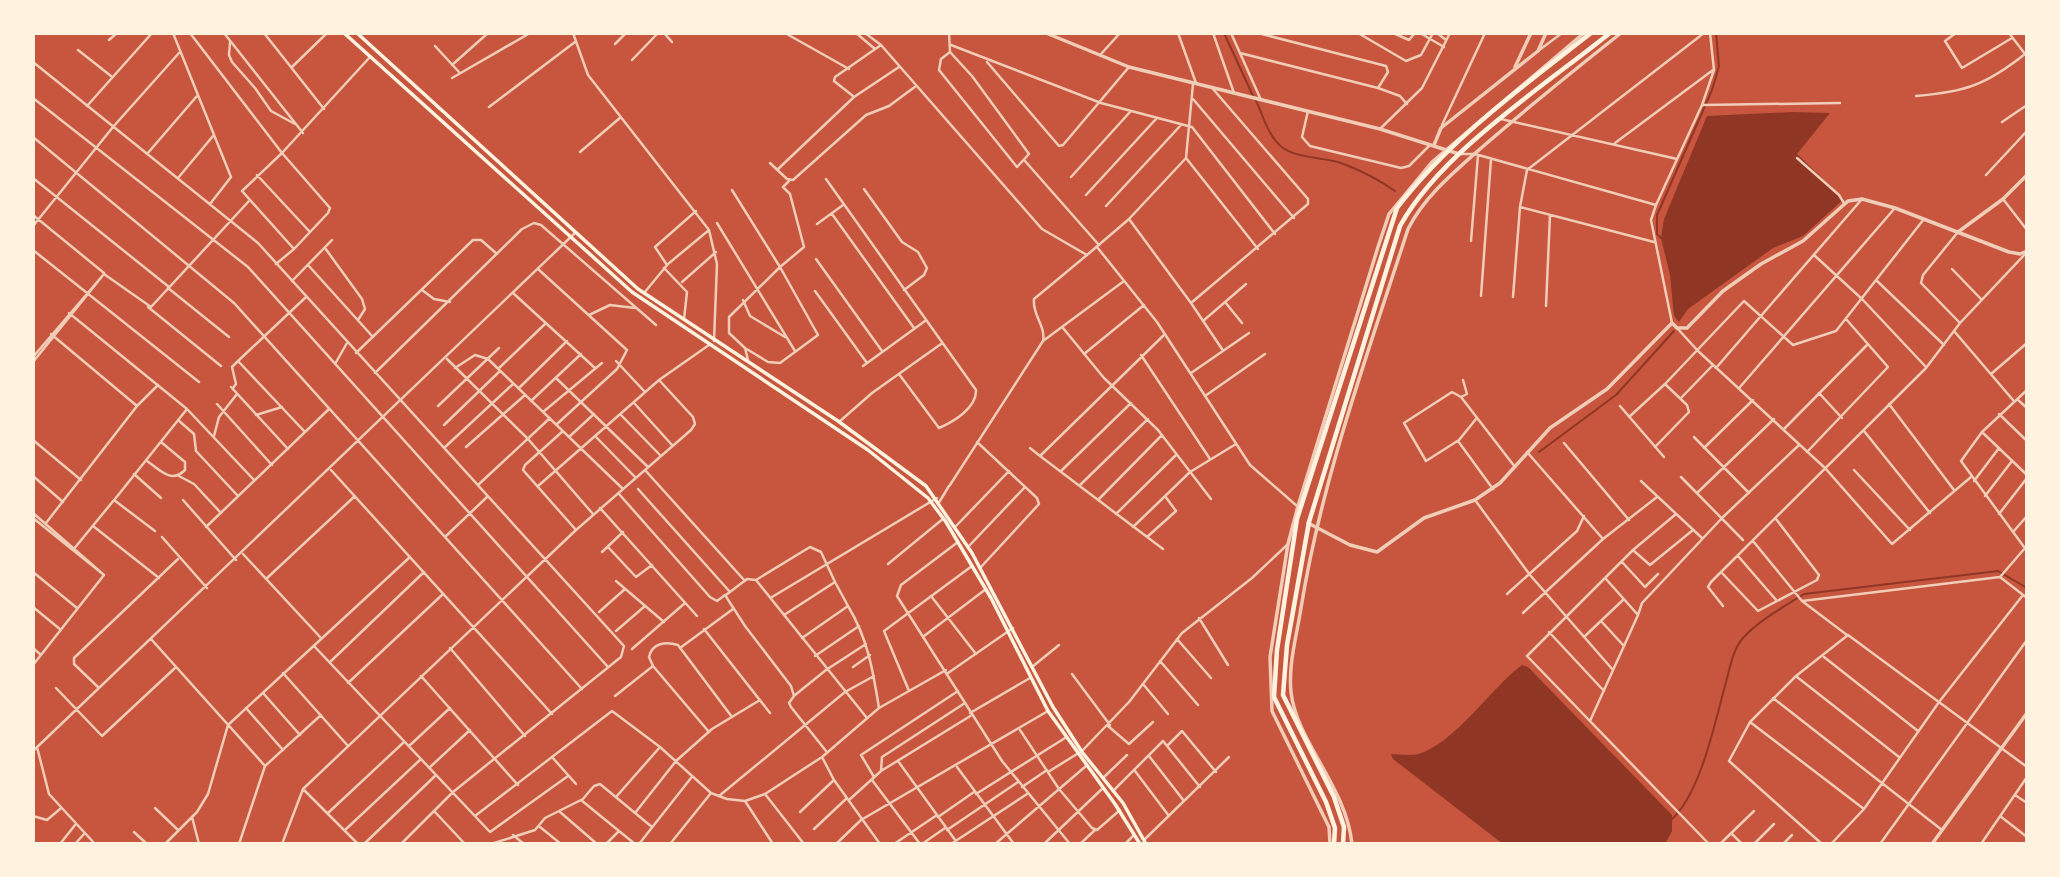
<svg xmlns="http://www.w3.org/2000/svg" width="2060" height="877" font-family="Figtree,sans-serif">
<style>
.water{fill:#8f3625}
.lines{fill:none;stroke-linecap:round;stroke-linejoin:round}
.stream{stroke:#8f3625;stroke-width:2}
.minor{stroke:#f1ccb7;stroke-width:2.5}
.tertiary{stroke:#f1ccb7;stroke-width:3.5}
.secondary{stroke:#fff3e0;stroke-width:3.5}
.trunk{stroke:#fff3e0;stroke-width:4.5}
</style>
<rect width="100%" height="100%" fill="#c8553d"/>
<!-- water -->
<path class="water" d="M1793,112l37,1 -33,41 47,45 -41,37 -30,12 -85,61 -9,13 -5,-6 -4,-41 -9,-37 3,-19 43,-103z
M1522,665l6,2 144,148v16l-7,13h-162l-110,-85 -2,-5c8,0 19,2 27,0 35,-9 74,-67 104,-89z"/>
<g class="lines">
<!-- stream -->
<path class="stream" d="M1224,33l29,63
M1256,101c6,12 10,28 19,39 14,20 46,16 66,23 19,7 37,16 54,28
M1661,238l-4,-4v-19l55,-125 7,-24 -3,-33
M1539,452l77,-57 58,-64
M1671,820c30,-27 44,-98 55,-138 4,-14 7,-33 17,-44 15,-17 42,-32 61,-44l194,-23 29,17"/>
<!-- minor -->
<path class="minor" d="M173,33l58,144 -21,27
M190,33l92,120 88,-96
M224,33l79,100
M264,33l60,76
M573,33l15,42 121,155 8,34 -3,77
M664,33l8,9
M785,33l64,36
M856,33l19,16
M865,33l16,12 161,184 45,26 -53,44c-2,16 12,27 9,42l-93,144
M949,33l1,19 22,24 57,78 -12,13 -78,-97 2,-11 9,-7
M1178,33l18,50
M1213,33l21,60
M1231,33l30,67
M1258,33l128,33 2,6 -10,16
M1358,33l48,28 15,-6 12,-22
M1393,33l16,7 6,-7
M1405,33l1,1
M1420,33l24,14
M1437,33l9,7
M1956,33l-11,8 17,27 50,-30
M2009,33l16,21 2,-2
M109,40l8,-7
M230,42l-1,13 3,7 23,26 16,23 24,13
M615,44l11,-11
M951,45l150,58 91,24 83,107
M435,46l24,26
M78,50l33,26
M1538,51l24,-18
M1240,53l138,35 22,8 7,8
M1101,54l19,-21
M632,60l26,-27
M33,62l225,181 366,403 -3,11 -168,135 -52,52
M987,62l72,84 4,-1 66,-78
M452,65l36,-32
M292,67l35,-34
M452,78l78,-45
M853,96l-19,-15 1,-4 46,-32
M1916,96c49,-4 70,-11 109,-42
M33,98l215,169 360,400
M1193,99l101,119
M1702,105l138,-2
M87,106l65,-73
M489,107l86,-65
M1308,111l-6,26 8,9 91,22 8,-2 21,-21
M1501,119l176,40
M2002,122l25,-17
M1442,125l43,-92
M1381,128l41,-40 28,-55
M33,137l201,166 348,386
M1615,143l98,-73
M580,152l41,-35
M147,154l50,-58
M1461,154h14l181,51 46,-100 12,-35 -4,-37
M1186,158l72,91
M1797,158l42,37 5,8
M1025,161l74,84
M770,163l17,16 6,1 73,-65 23,-9 27,-20
M777,170l77,-73 45,-30
M257,175l53,57
M1986,175l41,-44
M1071,177l59,-65
M33,178l136,109
M178,178l35,-42
M826,179l150,211c1,18 -23,32 -37,38l-40,-54
M864,189l38,53 16,10 9,16 -3,7 -20,15
M732,190l48,77 -51,50v16l16,15 3,12
M1086,195l70,-76
M2003,199l24,31
M1656,205l-5,15 21,103
M1106,206l75,-81
M1520,207l134,35
M832,214l82,114
M33,215l71,58
M1129,219l62,84 117,-99v-5l-95,-110
M717,223l78,128
M817,224l26,-19
M33,226l80,-99 66,-74
M1958,232l-35,43 -2,8 39,40
M1471,241l7,-86
M1097,247l60,75 93,143 47,41
M325,248l37,51 3,10 -7,11
M33,250l166,132
M1087,255l42,-36 57,-61 7,-74
M1814,255l48,44 63,67
M816,259l66,92
M276,264l18,-15 -52,-58 40,-38 48,55 -2,5 -34,36
M308,265l65,72
M667,265l-12,-18 41,-36
M664,268l23,24 -3,27
M538,269l89,81 -10,19 -60,55
M1952,269l29,30
M104,274l47,33 98,-106
M1876,280l68,65
M292,281l40,-41
M682,282l34,-30
M168,288l61,49
M422,290l12,9 16,3
M815,291l52,72
M513,293l82,75
M644,293l24,-29 41,-34
M1481,296l10,-137
M1513,297l7,-90 7,-37 177,-137
M743,300l7,16 35,21
M1225,302l17,21
M1191,303l31,46
M1546,306l4,-91
M148,307l73,59
M69,313l118,96 67,71
M589,315l21,-10 25,3
M1203,321l43,-37
M1063,328l41,50 54,52 53,69
M1677,328l21,23 127,117 67,76 79,-67
M1954,331l59,69
M1043,341l81,-60
M745,348l23,14 12,1 38,-28 -38,-68 24,-20 -14,-53 -7,-7 6,-6
M356,353l117,-113h8l16,14
M1084,354l60,-49
M1141,355l69,104
M33,357l71,-83
M447,359l81,80 65,75
M616,361l29,31
M33,362l71,-88
M335,364l12,-21
M863,366l62,-45
M455,368l20,-13 13,4 135,130
M1716,368l146,-169
M498,369l48,-46
M375,373l147,-144 12,-6 7,2 115,100
M1191,373l58,-40
M1991,374l36,-31
M556,378l92,89
M1463,380l4,14 -6,3 54,70
M231,387l57,62
M1740,387l155,-179
M233,388l3,-4 -4,-17 6,-6
M519,388l48,-47
M2027,390l-45,42 -21,29 66,90
M1819,393l23,25
M1205,396l60,-42
M1461,397l-9,-5 -48,31 22,38 33,-21 17,-21
M1681,398l32,-33
M2017,399l10,9
M531,401l50,-47
M217,404l55,61
M635,404l37,41
M1889,404l65,86
M137,406l21,-21
M438,406l61,-58
M1620,406l44,51
M543,412l59,-49
M1999,414l28,27
M256,415l26,-8
M621,415l39,40
M1629,417l36,-33 79,-83 49,44 43,-14 88,-112
M178,420l16,14 2,17 42,45
M839,422l33,-29 69,-49
M444,425l56,-54
M1784,429l84,-85
M563,431l-38,34 -2,5 53,60
M1864,431l66,82
M305,432l-67,-71 68,-64
M1982,432l45,43
M214,436l5,-19 18,-23
M569,437l25,-23
M596,437l39,40
M1694,437l55,56
M33,440l48,40
M1458,441l35,48
M977,442l60,56 2,6 -58,63
M1564,443l65,77
M466,447l59,-52
M1655,447l34,-35 -2,-7 -21,-20
M444,448l69,-64
M1030,448l10,8 125,-122
M1704,448l49,-48
M1807,452l81,-85 -42,-48
M1040,456l123,93
M147,461c13,9 24,23 38,9v-8l-24,-20
M331,470l221,244
M645,470l100,111
M1854,470l56,60
M1061,471l70,-68
M134,474l27,24
M33,476l30,26
M179,476l15,8 27,29
M1681,477l62,63
M1641,481l61,57
M1974,481l25,-33
M478,485l72,-67
M1080,485l68,-66
M538,486l121,-106 50,-35
M638,489l92,103
M1697,493l77,-74
M619,494l91,103 7,4 8,-6 20,31 46,60 3,10 -5,7 2,4 35,44
M1985,496l27,-35
M115,499l72,-90
M183,500l53,60
M1098,500l64,-65
M1475,500l55,75 83,95
M938,504l11,-18
M600,508l97,108
M33,513l71,62
M1116,514l60,-59
M1676,514l-43,36 -106,106 182,188
M1999,514l28,-36
M33,518l71,57
M46,523l91,-117 -86,-72
M93,526l66,52
M956,526l53,-55
M206,527l123,-118
M1133,527l57,-55 46,-28
M2013,532l14,-16
M446,536l41,-39
M162,537l45,51
M1147,537l29,-26 -11,-15
M1603,539l54,-42
M1753,541l49,60 45,34
M958,542l-57,43 -4,11 105,165 68,83
M608,547l28,30 16,-12
M968,547l57,-60
M73,550l41,-50 41,31
M1634,551l16,14 43,-35
M602,552l21,-20
M243,554l78,84
M1738,556l39,45
M1622,562l23,25 13,-13
M888,564l56,-46
M33,572l44,36
M1722,573l36,38 59,-31 2,-5 -43,-56
M2000,577l25,-29
M266,579l89,-83
M756,580l54,-33 11,5 14,30 -51,33
M616,581l48,41
M835,582l13,24
M1507,594l70,-63 7,-15
M726,595l21,-16 9,1 111,138
M931,596l45,58
M772,597l165,-99
M1802,601l198,-24 27,21
M1723,606l-15,-19 3,-5 215,-214 34,-45 67,-71
M33,607l28,23
M599,612l26,-23
M1523,613l80,-74 -76,-87
M1638,615l4,-12 81,-86 76,-72
M1199,618l29,47
M1601,621l23,25
M704,629l66,84
M616,631l29,-25
M1549,632l55,59
M924,636l62,-47
M1584,637l40,-38
M802,638l46,-32c20,33 25,65 31,102
M151,639l114,127
M1177,639l34,39
M314,646l176,186 78,-56
M33,648l8,7
M450,648l75,88
M680,648l53,-39
M632,649l53,-46
M815,656l44,-30
M1824,657l94,74
M1160,661l38,44
M330,662l94,-90
M33,665l71,-90
M853,667l17,-12
M1032,667l27,-22
M283,673l65,73
M948,673l65,-45
M1072,674l38,51
M421,676l97,109
M1797,677l102,80
M348,683l95,-89
M1143,684l25,30
M56,688l46,48 73,-68
M99,688l-25,-24v-6l104,-99
M909,691l-25,-60 88,-65
M263,693l37,42
M795,695l31,-25 40,-26
M615,696l38,-30
M1773,698l169,132
M246,708l37,42
M970,713l60,-35
M1590,721l48,-106 -32,-36
M1750,722l114,87
M1108,726l21,18 24,-22
M1020,730l39,59 33,39 5,2 23,-20
M709,732l-56,-66 -4,-9c3,-14 17,-16 29,-12l54,72
M1168,745l14,-14 34,41
M409,746l41,-38
M37,747l12,47 46,50
M33,751l542,-518
M1081,752l48,-50 53,-69 70,-55 35,-33
M1149,756l35,45
M552,757l24,27
M822,757l12,23 46,64
M898,761l60,83
M957,767l57,77
M429,768l41,-38
M881,771l1,-14 83,-54
M1135,771l34,45
M1048,772l29,-18
M874,777l-13,-22 97,-64
M1103,778l24,-23
M872,780l48,64
M1022,787l25,-17
M303,789l55,55
M1113,791l50,-50 37,46
M765,794l39,50
M976,794l89,-56
M2015,795l12,8
M719,796l126,-104 29,-16
M616,797l44,-50
M582,800l12,-14 6,-2 52,43
M849,800l32,-29 91,-56
M745,801l28,43
M155,808l23,22
M435,812l30,32
M560,812l37,32
M800,812l34,-32
M328,813l76,-71
M635,813l41,-52 36,-32 48,-29
M33,816l14,4 13,-11
M475,816l137,-105 48,36 51,46 16,6 18,2 20,-7 57,-37 57,-49 67,-38
M2000,816l27,21
M192,817l7,27
M938,817l36,-25
M540,827l21,17
M814,829l33,-31
M345,830l76,-71
M947,830l71,-48
M134,832l13,12
M1732,834l10,10
M513,835l11,9
M1144,840l85,-83
M1046,842l57,-54
M60,844l15,-19
M75,844l9,-10
M165,844l32,-32 11,-18 20,-69 182,-168
M239,844l26,-78 56,-51
M282,844l21,-55 273,-259 115,-100 4,-6 -2,-7 -34,-37
M364,844l71,-68
M491,844l44,-14 10,-12 36,-18 38,31
M606,844l13,-13 16,13
M639,844l52,-66
M670,844l41,-51
M836,844l25,-24 187,-109
M894,844l43,-29
M922,844l23,-16
M951,844l76,-50
M995,844l91,-78
M1080,844l15,-14
M1125,844l9,-9
M1720,844l34,-33
M1754,844l20,-20
M1783,844l9,-9
M1822,844l-93,-83 21,-39 46,-46 52,-41 179,132
M1831,844l33,-35 75,-107 84,-107
M1880,844l147,-204
M1981,844l46,-67"/>
<!-- tertiary -->
<path class="tertiary" d="M1046,33l83,34 251,62 79,25
M1515,67l16,-34
M1434,145l7,-17 97,-77 8,-18
M1958,232l45,-33 24,-24
M1308,523l42,22 27,7 47,-34 51,-18 25,-17 50,-55 57,-39 65,-66 5,5h10l36,-37 38,-27 42,-23 45,-40 14,-2 33,9 114,44 11,2 7,-3
M1330,844l-1,-17 -57,-116 -2,-54 18,-113 10,-38 80,-259 11,-33 43,-52 152,-129
M1352,844c-6,-58 -56,-103 -61,-152 -3,-27 6,-58 10,-84 21,-130 67,-255 107,-379 16,-32 46,-57 72,-80 46,-40 93,-78 141,-116
M1932,844l95,-131"/>
<!-- secondary -->
<path class="secondary" d="M344,33l288,259 236,158 60,48 18,24 45,76 57,113 67,93 25,40
M357,33l281,256 200,132 88,65 46,67 81,154 29,45 41,51 23,41"/>
<!-- trunk -->
<path class="trunk" d="M1334,844l1,-16 -9,-26 -52,-105 3,-47 20,-131 100,-311c53,-69 125,-121 194,-175
M1343,844l1,-17 -10,-30 -51,-102 4,-50 22,-123 91,-296c41,-74 144,-140 210,-193"/>
</g>
<!-- border -->
<rect width="2060" height="877" fill="none" stroke="#fff3e0" stroke-width="70"/>
</svg>
